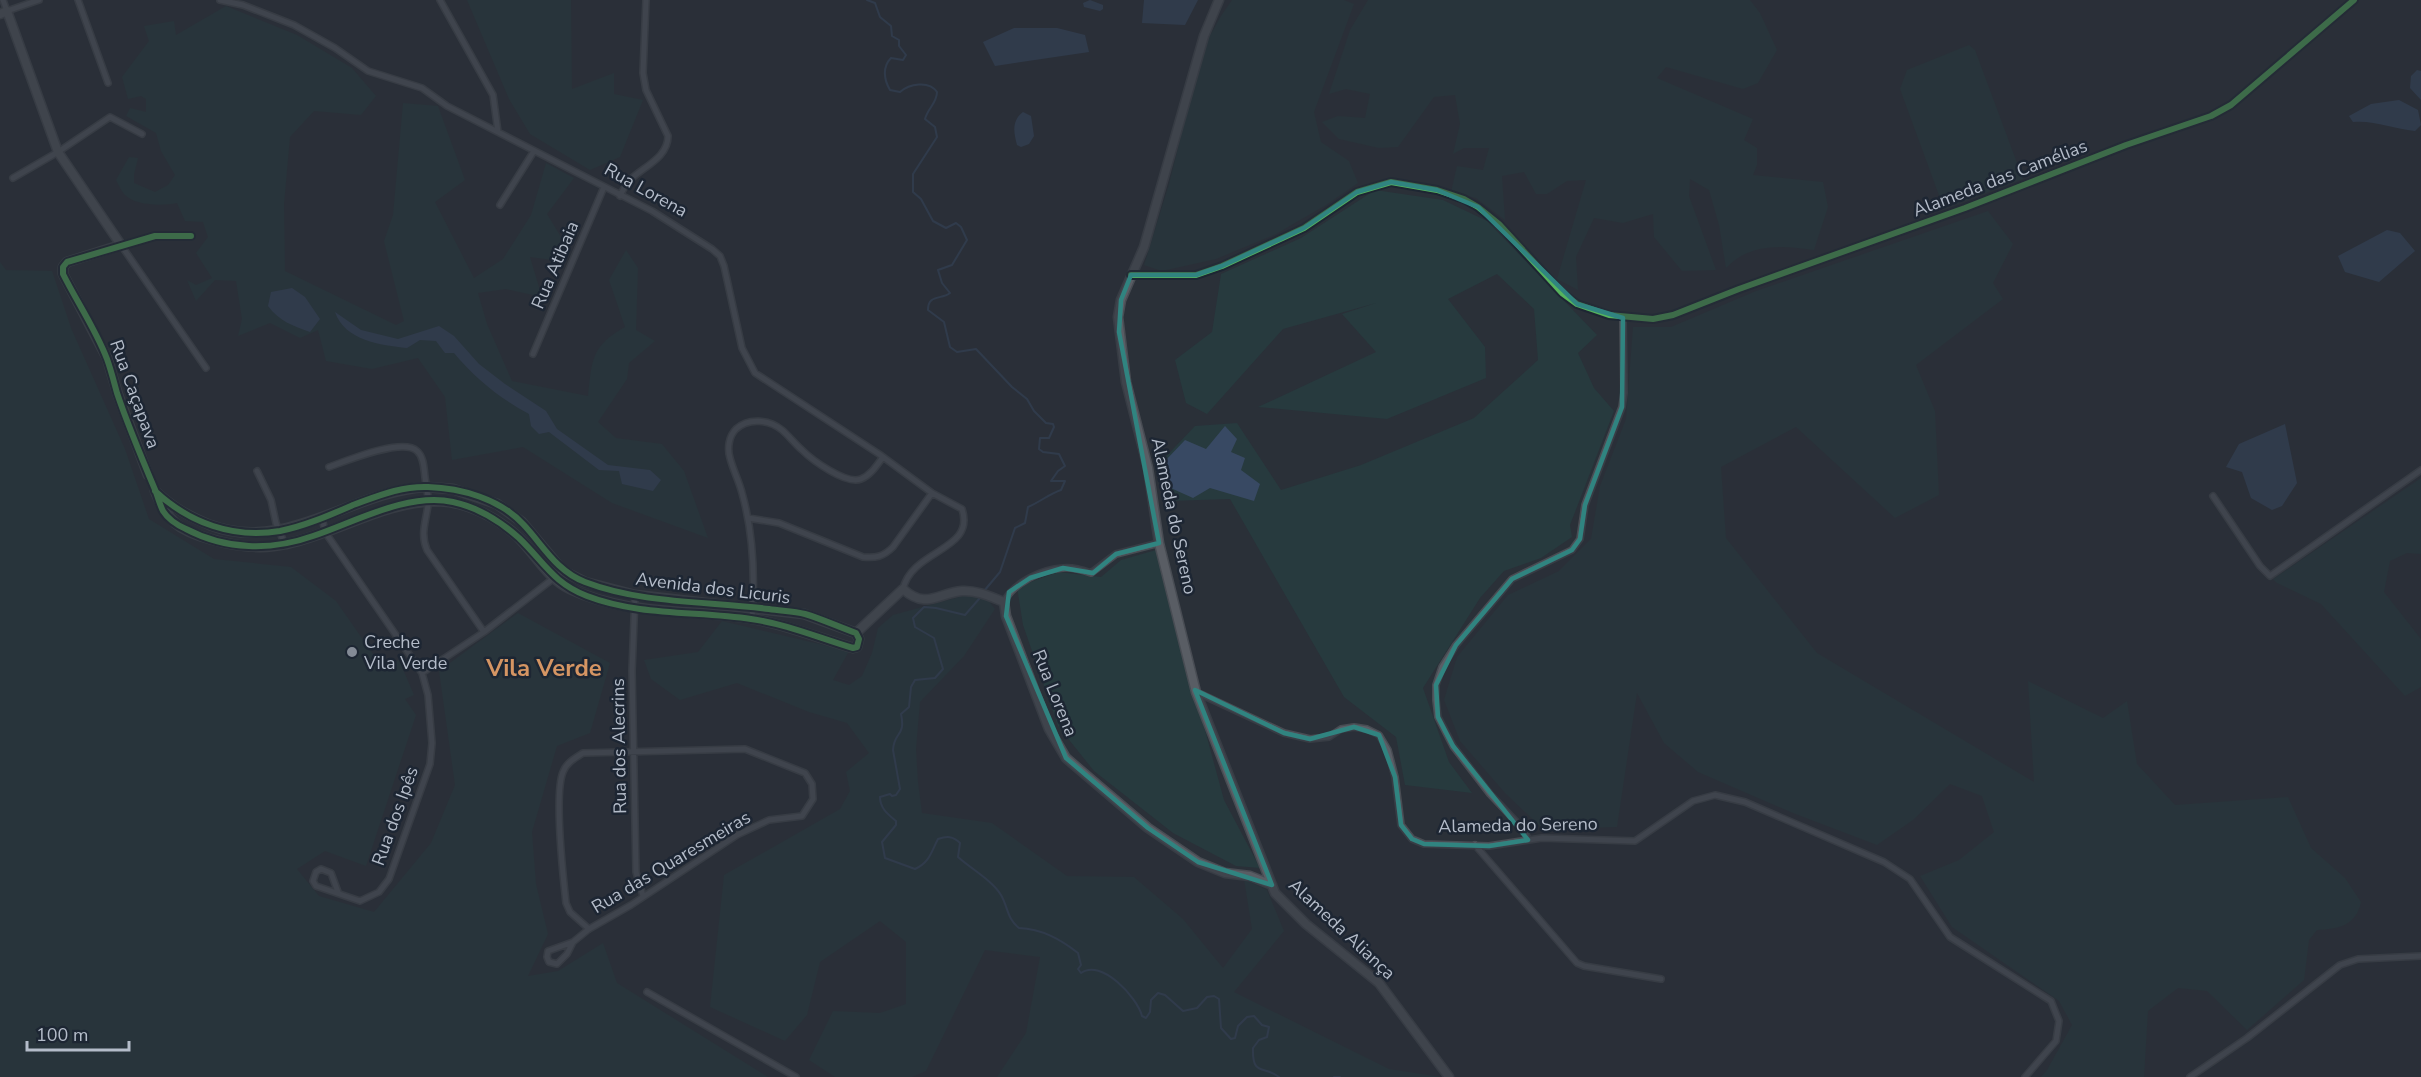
<svg xmlns="http://www.w3.org/2000/svg" width="2421" height="1077" font-family="'Nunito Sans',sans-serif">
<style>
.green{fill:#273a3e}
.water{fill:#384963}
.lines{fill:none;stroke-linecap:round;stroke-linejoin:round}
.stream{stroke:#384963;stroke-width:2}
.street-casing{stroke:#484c53;stroke-width:8}
.secondary-casing{stroke:#484c53;stroke-width:11}
.street{stroke:#5a5e66;stroke-width:5}
.secondary{stroke:#595d64;stroke-width:8}
.cycleway-casing{stroke:#1d2633;stroke-width:10}
.cycleway{stroke:#56b35d;stroke-width:6}
.marked{fill:none;stroke:#308480;stroke-width:4.5;stroke-linejoin:round}
.poi-dot{fill:#848b96;stroke:#1d2633;stroke-width:2}
.labels{text-anchor:middle;stroke-width:5;stroke-linejoin:round;paint-order:stroke}
.street-label{font-size:18px;fill:#b4bcc9;stroke:#1d2633}
.poi-label{font-size:18px;fill:#b4bcc9;stroke:#1d2633;text-anchor:start}
.district-label{font-size:24px;font-weight:bold;fill:#d59563;stroke:#1d2633}
</style>
<rect width="100%" height="100%" fill="#2a3038"/>
<!-- green -->
<path class="green" d="M467,0h104l1,89 42,-16v21l29,6 -23,57 -30,13 -60,-36 -21,-35z
M1232,0h112l10,4 -40,108 7,30 28,19 9,22 -32,22 -50,29 -60,25 -54,12 -18,-6 25,-81 34,-136 18,-32z
M1368,0h382l10,13 17,37 -19,33 -15,6 -77,-22 -9,11 96,41 -9,21 13,8v17l-4,10 70,7 5,25 -14,43c-31,-5 -65,-7 -88,18l-7,-43 -10,-35 -19,-11 -1,17 27,74 -34,1 -28,-34 -1,-23 -30,9 -29,-5 -18,39 2,33 -21,-11 29,-99 -19,1 -20,13h-11l-12,-22 -22,4 3,44 -29,-22 -25,-6 6,-26 26,4 6,-22h-25l-11,6 7,-30 -5,-29 -21,2 -36,50 -19,1 -40,-9 -17,-17 16,-6 27,2 5,-24 -24,-5 -17,5 21,-64z
M226,6l71,29 55,33 24,28 -15,19 -47,-4 -24,26 -6,67 1,67 111,54 8,-4 -20,-80 9,-26 10,-112 35,3 27,74 -30,22 39,76 29,-19 28,-44 15,-52 28,15 -27,36 14,23 -1,24 -30,-4 12,40 -36,-8 -28,4 9,31 25,57 76,15c4,-36 3,-50 37,-69l-16,-47 17,-30 12,18 -2,62 19,11 -26,22 -2,16 -29,43 18,16 46,6 22,27 24,67 -96,-35 -89,-56 -71,13 -7,-63 -27,-39 -46,11 -46,-8 -8,-31 -18,8 -30,-15 -32,13 4,-17 -6,-38 -21,-1 -19,21 -9,-21 9,5 16,-7 -16,-25 12,-16 -5,-15 -18,-1 -8,-18c-15,3 -42,3 -53,-9 -3,-4 -6,-10 -8,-14l13,-23 9,1 -4,16v9l21,9 13,-7 7,-10 -14,-24 -5,-18 -30,-17 4,-8 16,4v-13l-5,-3 -13,3 -6,-22 27,-36 -5,-15 30,-5 2,14z
M1969,45l6,5 48,129 -79,30 -44,-120 7,-19z
M1375,190l68,10 44,21 110,114 -19,18 16,35 20,23 -44,114 2,12 -31,21 -37,13 -24,27 -57,90 26,74 23,31 -67,-8 -9,-48 -52,-40 -114,-198 -62,2 -12,-34 39,-41 42,-3 44,67 80,-25 113,-47 64,-58 -4,-51 -37,-35 -49,25 37,48 1,31 -99,41 -129,-12 118,-55 -34,-38 34,-11 -93,26 -76,85 -21,-11 -11,-43 37,-28 9,-58 80,-36z
M1988,211l25,33 -20,39 10,16 -87,66 19,46 4,84 -44,23 -99,-91 -75,40 5,71 91,115 217,129 -6,-101 75,37 24,-17 10,63 38,41 113,-8 23,51 34,30 16,24c-5,24 -23,27 -44,28l-8,10 -5,40 -57,50 -40,-39 -29,-3 -30,23 -4,66h-103l6,-7 25,-45 -13,-24 -107,-74 -32,-51 39,-16 35,-28 -12,-36 -32,-12 -37,36 -36,25 -84,-32 -95,-41 -34,-29 -27,-50 -20,134 -74,2 -38,-36 -45,-52 -16,-41 13,-43 51,-62 51,-24 32,-32 9,-53 26,-67 7,-92h38l85,-36z
M0,262l6,8 46,1 19,57 54,121 24,70 65,40 77,8 45,34 46,66 17,-7 15,35 -9,4 11,16 -50,151 -41,-15 -28,18 22,27 55,16 57,-69 24,-58 -16,-114 79,-58 92,50 -20,70 -33,13 -25,86 4,52 12,50 -20,42 30,-5 45,-28 14,40 151,94h-768z
M2421,478v76l-14,-1 -17,8 -6,31 37,47v48l-16,9 -84,-92 -44,-21 -4,-4z
M1156,550l68,250 36,68 -24,-2 -63,-33 -79,-62 -36,-45 -35,-101 -6,-38 41,-15 43,5 20,-17z
M981,591l14,18 -31,47 -44,46 -4,47 2,33 4,31 70,10 75,53 67,1 49,42 40,49 29,-39 -8,-50 23,11 17,41 -50,61 155,77 52,8h-444l29,-44 14,-76 -55,-7 -59,121 -14,6h-77l-26,-17 24,-49 47,2 26,-9v-62l-26,-21 -60,41 -13,53 -22,26 -75,-34 14,-132 116,-66 10,-18 -4,-19 23,-19 -22,-30 -38,-11 -72,-29 -57,17 -29,-21 -7,-19 54,-8 24,-31 127,30 -16,29 16,5 13,-9 10,-23 6,-25 15,-13z"/>
<!-- water -->
<path class="water" d="M1090,0l13,5v4l-3,2 -16,-4 -1,-4z
M1144,0h54l-13,25 -43,-2z
M1014,28h43l28,7 4,17 -94,14 -12,-24z
M2417,70l4,1v29l-11,-12 1,-12z
M2399,100l19,10 3,15 -6,6c-21,-2 -41,-11 -62,-9l-4,-6 22,-12z
M1023,112l8,4 3,20 -5,8 -8,3 -4,-2c-3,-12 -6,-24 6,-33z
M2387,230l13,3 15,18 -36,31 -34,-10 -7,-16z
M292,288l13,9 15,22 -10,13c-17,-6 -31,-11 -42,-26l3,-14z
M335,312l26,18 37,9 41,-13 15,10 25,28 26,20 41,27 11,18 51,36 42,5 11,10 -8,11 -31,-7 -3,-13 -20,-1 -50,-38 -10,2 -8,-8 -2,-12c-30,-16 -54,-36 -75,-61h-9l-9,-12 -16,-1 -13,8c-26,-3 -62,-7 -72,-36z
M2285,424l12,59 -15,23 -10,4 -21,-12 -9,-26 -16,-5 13,-23z
M1225,426l12,13 -6,13 14,6 -4,12 19,14 -6,17 -44,-13 -17,10 -29,-13 1,-24 20,-21 21,9z"/>
<g class="lines">
<!-- stream -->
<path class="stream" d="M867,0l8,3 5,14 11,9 1,10 7,4v6l7,9 -3,5 -12,-2c-9,9 -7,22 -1,32l10,2c9,-8 29,-12 37,0 0,11 -9,16 -12,27l10,8 2,10 -24,37v18l8,7 12,22 13,7 10,-5 5,4 6,13 -15,25 -14,5 4,13 8,10c-9,7 -22,1 -22,17l16,12 6,25 7,5 19,-3 36,38 15,12 7,12 12,12 7,1 1,3 -5,11h-9l-1,11 4,3 16,2 6,12 -7,5 -7,10h14l-4,9c-12,4 -21,12 -33,17l-3,16 -10,5 -15,44 -16,19
M979,599l-14,16 -29,-7 -12,-1 -11,11 2,9 19,11 9,31 -8,9 -20,2 -4,7 -2,20 -8,7c5,23 -7,17 -8,36l7,39 -4,6 -4,1 -2,-2 -10,3c0,12 9,18 16,24v4l-14,17 3,16 30,11c15,-7 16,-17 23,-30 9,-3 15,-3 22,4l-2,14c12,11 35,24 43,38 7,12 6,24 18,33 23,1 41,11 59,25l3,12 -3,4 3,4c20,-15 56,24 61,43l4,2 4,-6 1,-12 7,-7 7,2 18,16 14,-3 10,-11 7,-1 5,3 2,29 10,11 4,-1 3,-12 9,-9 7,-1 8,9 7,2 -2,10 -8,3 -6,8c-1,29 11,17 26,29
M1334,1077h6"/>
<!-- street casing -->
<g class="street-casing">
<path id="street" d="M3,0l4,11 32,-11
M78,0l30,83
M220,0l23,5 51,20 41,23 33,23 54,17 25,18 205,105 60,38 8,7 4,10 18,82 13,25 124,81 53,39 30,16c14,42 -50,40 -59,80
M440,0l53,95 5,37
M13,178l45,-26 52,-35 32,17
M620,196c3,-6 6,-13 11,-17 14,-13 37,-22 37,-43l-22,-46 -3,-17 3,-73
M500,205l34,-54
M191,236h-36l-34,9 85,123
M1132,275h64l26,-9 82,-38 53,-36 34,-10 46,8 27,9 14,8 21,17 63,69 15,11 32,11 44,4 20,-4 66,-26 226,-81 161,-63 85,-29 20,-11 123,-105
M533,354l71,-167
M329,467c17,-6 74,-30 88,-16 7,6 7,18 8,26 1,9 4,19 3,28 -2,16 -8,29 -1,45l57,82
M257,471l14,29 5,23 9,22
M148,475l7,16
M2213,496l47,70 10,10 151,-106
M322,517l3,15 97,141 6,22 4,48 -2,21 -41,115 -10,13 -19,9 -44,-15 -3,-5 3,-9 5,-3 10,4 7,19
M748,518l31,5 84,34c13,1 20,0 30,-10l39,-54
M635,595l-3,76 4,201 7,24
M1004,602c9,-19 38,-33 59,-34 10,-1 19,2 28,5l25,-19 43,-11
M752,619c3,-41 1,-87 -10,-126 -3,-12 -9,-23 -12,-35 -3,-10 -1,-22 6,-29 13,-12 34,-9 46,1 7,6 13,14 20,20 10,10 44,35 59,29 10,-4 16,-14 22,-22
M422,673l62,-41 79,-61
M1196,692l88,41 26,6 19,-2 12,-8 13,-2 13,2 12,6 9,15 7,27 6,48 11,14 12,5 65,2 53,-8 93,3 58,-40 22,-6 30,7 139,60 26,17 40,58 101,64 8,20 -3,20 -31,36
M1528,840l-3,-9 -35,-37 -37,-48 -15,-29 -2,-17v-15l6,-18 14,-22 56,-66 60,-29 8,-11 5,-34 37,-98 2,-14 -1,-75
M1475,845l102,118 7,3 77,13
M573,942l-25,9 -1,6 2,5 8,2 10,-10 6,-12 16,-13 42,-24 106,-70 32,-15 33,-4 11,-17 -1,-15 -7,-11 -60,-24 -162,4c-8,5 -17,10 -20,19 -9,22 0,104 3,131l4,9 19,17
M647,992l149,85
M2190,1077l57,-39 93,-73 18,-6 63,-3"/>
</g>
<!-- secondary casing -->
<g class="secondary-casing">
<path id="secondary" d="M1219,0l-15,36 -60,211 -23,53 -3,17 8,65 22,86 11,75 37,149 79,201 31,31 73,59 70,94
M0,14l7,-3 51,141 63,93 -54,17 -4,5v7l44,84 11,37 30,80
M426,487l27,2 44,15 25,18 41,49 22,11 50,13 169,19 52,19 3,6 -2,8 -4,1c-34,-10 -65,-23 -100,-29 -61,-10 -126,-3 -183,-30 -22,-10 -34,-34 -51,-51 -21,-20 -51,-36 -81,-37 -54,0 -100,32 -152,43 -25,6 -52,2 -76,-5 -32,-9 -42,-17 -55,-48 17,16 33,25 55,34 76,29 142,-34 216,-38z
M856,633l47,-44c23,21 35,4 59,2 15,-1 29,6 42,11l2,14 43,113 17,29 82,70 50,34 27,11 25,3 22,9"/>
</g>
<!-- street -->
<use href="#street" class="street"/>
<!-- secondary -->
<use href="#secondary" class="secondary"/>
<!-- cycleway casing -->
<g class="cycleway-casing">
<path id="cycleway" d="M1131,275h65l26,-9 82,-38 53,-36 34,-10 46,8 27,9 14,8 21,17 63,69 15,11 32,11 44,4 20,-4 66,-26 226,-81 161,-63 85,-29 20,-11 123,-105
M155,491c34,32 79,48 125,40 25,-5 50,-16 73,-26 25,-9 48,-19 75,-18 33,1 72,12 95,37 20,21 33,47 62,58 57,22 123,19 184,27 12,2 24,2 36,5 17,5 34,13 51,19l3,6 -2,8 -4,1c-34,-10 -66,-24 -102,-29 -54,-8 -112,-3 -164,-23 -34,-13 -43,-34 -68,-58 -18,-16 -42,-31 -66,-36 -45,-10 -98,20 -140,34 -42,15 -87,14 -127,-7 -9,-4 -18,-10 -23,-18 -3,-6 -5,-13 -7,-19 -14,-33 -28,-66 -39,-99 -3,-11 -6,-23 -10,-34 -11,-29 -30,-57 -44,-85v-7l4,-5 88,-26h36"/>
</g>
<!-- cycleway -->
<use href="#cycleway" class="cycleway"/>
</g>
<!-- marked area -->
<path d="M0 0H2421V1077H0ZM1391,182l46,8 41,17 99,97 46,14 -1,89 -37,98 -5,34 -8,11 -60,29 -56,66 -20,40 2,32 15,29 75,94 -39,6 -65,-2 -12,-5 -11,-14 -6,-48 -16,-42 -25,-8 -44,12 -26,-6 -89,-43 77,195 -74,-23 -50,-34 -82,-70 -60,-142 3,-24 21,-14 33,-10 30,5 23,-19 43,-11 -40,-211 2,-32 10,-25h65l26,-9 82,-38 53,-36z" fill="#2a3038" fill-opacity=".55" fill-rule="evenodd"/>
<path class="marked" d="M1391,182l46,8 41,17 99,97 46,14 -1,89 -37,98 -5,34 -8,11 -60,29 -56,66 -20,40 2,32 15,29 75,94 -39,6 -65,-2 -12,-5 -11,-14 -6,-48 -16,-42 -25,-8 -44,12 -26,-6 -89,-43 77,195 -74,-23 -50,-34 -82,-70 -60,-142 3,-24 21,-14 33,-10 30,5 23,-19 43,-11 -40,-211 2,-32 10,-25h65l26,-9 82,-38 53,-36z"/>
<!-- markers -->
<circle class="poi-dot" cx="352" cy="652" r="6"/>
<g class="labels">
<!-- street labels -->
<g class="street-label">
<text transform="translate(2000 178) rotate(-21)" y="6">Alameda das Camélias</text>
<text transform="translate(646 190) rotate(29)" y="6">Rua Lorena</text>
<text transform="translate(555 265) rotate(-67)" y="6">Rua Atibaia</text>
<text transform="translate(135 394) rotate(70)" y="6">Rua Caçapava</text>
<text transform="translate(1174 516) rotate(78)" y="6">Alameda do Sereno</text>
<text transform="translate(713 588) rotate(7)" y="6">Avenida dos Licuris</text>
<text transform="translate(1055 693) rotate(68)" y="6">Rua Lorena</text>
<text transform="translate(619 746) rotate(-91)" y="6">Rua dos Alecrins</text>
<text transform="translate(395 816) rotate(-70)" y="6">Rua dos Ipês</text>
<text transform="translate(1518 825) rotate(-1)" y="6">Alameda do Sereno</text>
<text transform="translate(671 862) rotate(-31)" y="6">Rua das Quaresmeiras</text>
<text transform="translate(1342 929) rotate(43)" y="6">Alameda Aliança</text>
</g>
<!-- poi labels -->
<g class="poi-label">
<text x="364" y="648">Creche<tspan x="364" dy="21">Vila Verde</tspan></text>
</g>
<!-- district labels -->
<g class="district-label">
<text x="544" y="676">Vila Verde</text>
</g>
</g>
<!-- scale -->
<path d="M27 1041v9h102v-9" fill="none" stroke="#b4bcc9" stroke-width="3"/>
<text x="36" y="1041" font-size="18" fill="#b4bcc9" stroke="#1d2633" stroke-width="4.5" paint-order="stroke">100 m</text>
</svg>
